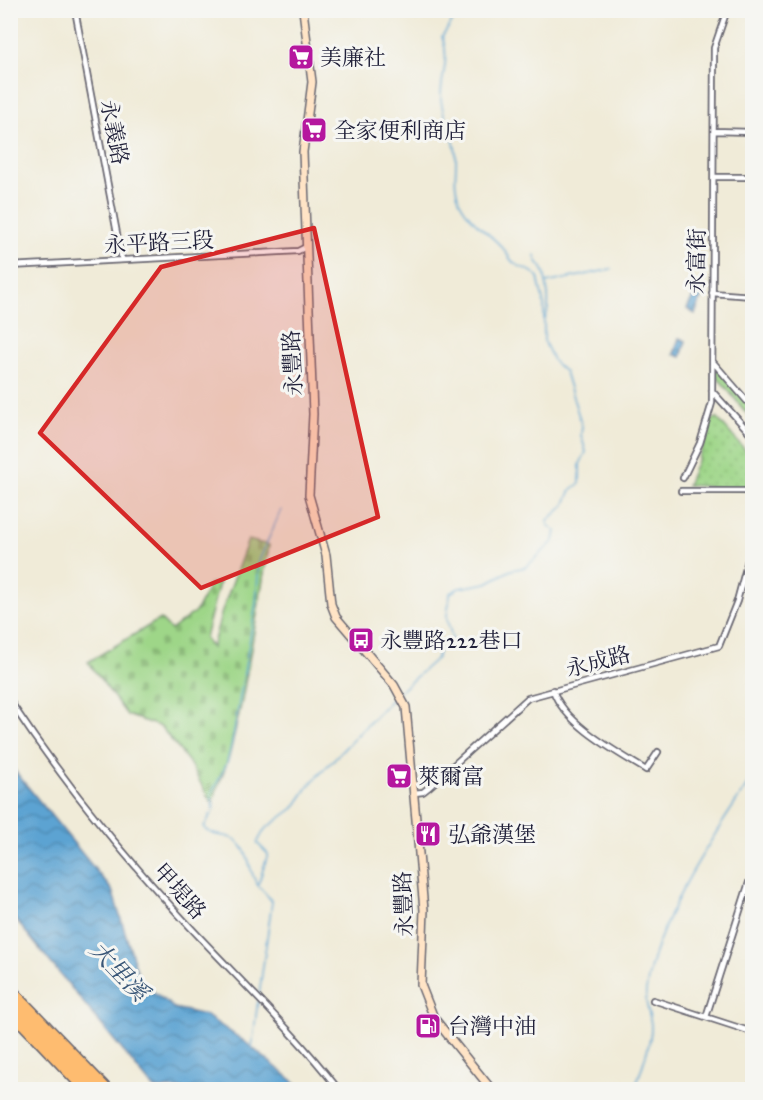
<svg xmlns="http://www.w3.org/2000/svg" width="763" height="1100" font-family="'IM FELL Great Primer','Noto Serif TC',serif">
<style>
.grass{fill:#9ed688;stroke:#607c62;stroke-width:1.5}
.cemetery{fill:url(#cemetery-stones);stroke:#607c62;stroke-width:1.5}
.park{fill:url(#park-dots);stroke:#607c62;stroke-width:1.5}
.water{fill:url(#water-waves);stroke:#3e6286;stroke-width:1.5}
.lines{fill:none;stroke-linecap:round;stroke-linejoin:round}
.stream{stroke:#5ba3d2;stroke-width:1.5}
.street-casing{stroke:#6a6872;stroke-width:8}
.secondary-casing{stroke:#6a6872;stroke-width:10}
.highway-casing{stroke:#6a6872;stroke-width:12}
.street{stroke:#fff;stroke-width:4.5}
.secondary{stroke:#ffe4c6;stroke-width:7}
.highway{stroke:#febc70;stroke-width:9}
.marked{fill:#d62828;fill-opacity:0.2;stroke:#d62828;stroke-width:4.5;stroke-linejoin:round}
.labels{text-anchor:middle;stroke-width:6;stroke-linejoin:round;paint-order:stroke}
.poi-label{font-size:22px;fill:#22223b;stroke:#f6f6f2;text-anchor:start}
.street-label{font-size:22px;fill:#22223b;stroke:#f6f6f2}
.water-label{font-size:24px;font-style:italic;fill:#395677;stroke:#f6f6f2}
</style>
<defs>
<pattern id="cemetery-stones" width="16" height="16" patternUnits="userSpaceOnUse" patternTransform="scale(1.5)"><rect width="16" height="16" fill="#9ed688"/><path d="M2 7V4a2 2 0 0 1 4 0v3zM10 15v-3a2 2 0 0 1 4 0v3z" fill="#88b776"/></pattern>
<pattern id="park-dots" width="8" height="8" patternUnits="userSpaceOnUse" patternTransform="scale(1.5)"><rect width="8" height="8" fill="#9ed688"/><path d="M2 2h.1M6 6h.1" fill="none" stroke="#88b776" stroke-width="1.8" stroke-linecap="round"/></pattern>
<pattern id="water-waves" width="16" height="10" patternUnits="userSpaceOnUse" patternTransform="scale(1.5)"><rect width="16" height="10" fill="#5ba3d2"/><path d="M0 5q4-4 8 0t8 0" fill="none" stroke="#4b84ac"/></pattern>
</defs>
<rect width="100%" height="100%" fill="#f6f6f2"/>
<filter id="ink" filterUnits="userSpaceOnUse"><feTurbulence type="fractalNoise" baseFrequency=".0167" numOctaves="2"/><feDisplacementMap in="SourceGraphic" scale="12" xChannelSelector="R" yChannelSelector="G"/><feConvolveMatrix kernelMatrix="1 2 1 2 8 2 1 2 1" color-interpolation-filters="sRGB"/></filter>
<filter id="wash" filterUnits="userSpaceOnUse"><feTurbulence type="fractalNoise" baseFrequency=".008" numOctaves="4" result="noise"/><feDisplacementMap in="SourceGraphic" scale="24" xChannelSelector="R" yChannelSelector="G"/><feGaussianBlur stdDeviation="1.35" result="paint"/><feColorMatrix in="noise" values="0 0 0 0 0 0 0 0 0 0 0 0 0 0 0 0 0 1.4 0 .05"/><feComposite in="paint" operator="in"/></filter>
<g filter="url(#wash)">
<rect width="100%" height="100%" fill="#f0ebd8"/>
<!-- grass -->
<path class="grass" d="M715,366l37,43v11l-37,-46z"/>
<!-- cemetery -->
<path class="cemetery" d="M248,540l21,5 -27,156 -13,56 -17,46 -24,-42 -27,-34 -34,-12 -39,-53 72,-43 11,11 25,-19 14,-27 9,-1 -14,55 7,10 10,-37z"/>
<!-- park -->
<path class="park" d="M717,418l35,40v24l-5,8 -60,-5 21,-51v-13z"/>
<!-- water -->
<path class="water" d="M695,293l7,2 -7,19 -8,-5z
M679,338l7,3 -5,16 -7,-3z
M10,765l102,125 28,91 34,27 31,7 39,26 59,48h-149l-143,-175z"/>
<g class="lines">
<!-- stream -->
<path class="stream" d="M535,255c0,8 7,10 9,17 3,16 8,34 0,49
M546,283l66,-14
M399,692l38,-34 2,-8 11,-2c5,-11 -2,-20 -3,-30 0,-7 3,-17 3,-25l9,-5 28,-5 24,-13 15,-3 28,-26 2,-10 -8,-6v-5l16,-14 7,-16 9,-7v-19l6,-12 -5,-17 1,-9 -17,-54 -11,-10 -10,-21v-35l-6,-29c-6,-8 -16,-8 -24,-14 -6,-5 -8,-13 -14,-18 -13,-13 -31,-25 -40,-43 -8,-18 -3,-32 -4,-49 -2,-19 -13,-34 -15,-53 -1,-24 10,-39 1,-63l18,-27
M258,885l9,-28 1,-3 -11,-11 8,-14 29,-21 16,-24 86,-89
M259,995l13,-93c-4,-7 -10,-11 -15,-18 -9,-14 -6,-30 -19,-42 -10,-10 -25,-3 -34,-15l10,-19 -3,-13 16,-32 6,-25 23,-135 3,-42 22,-51
M252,1048l6,-48
M635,1090c5,-20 16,-43 16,-63 0,-12 -7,-24 -5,-36 9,-70 67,-155 106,-213"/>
</g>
</g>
<g filter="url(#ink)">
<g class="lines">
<!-- street casing -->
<g class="street-casing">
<path id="street" d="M75,10l47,250
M714,131l38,1
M714,177h38
M10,266l288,-15 8,-4
M712,293l40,3
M713,362l39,45
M712,391l40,44
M683,478l17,-35 12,-40 2,-355 13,-38
M681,491h71
M553,690c11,34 64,62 93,80l12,-18
M10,701c50,76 108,148 169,214 53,58 111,112 160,175
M414,793l9,-1 5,-4 100,-90 191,-52 18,-45 15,-56
M653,1000l99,32
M706,1017l46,-144
M748,1090l4,-7"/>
</g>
<!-- secondary casing -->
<g class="secondary-casing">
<path id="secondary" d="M303,10l9,72 -9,70 10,262 -4,81 17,60 5,49 5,13 58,68 12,22 18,203 -3,75 13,33 58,72"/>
</g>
<!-- highway casing -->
<g class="highway-casing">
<path id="highway" d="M10,988l98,102
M10,998l87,92
M10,1011l75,79"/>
</g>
<!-- street -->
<use href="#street" class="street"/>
<!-- secondary -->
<use href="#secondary" class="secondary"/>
<!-- highway -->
<use href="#highway" class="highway"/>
</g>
</g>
<!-- marked area -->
<path class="marked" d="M314,228l64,289 -177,71 -161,-155 121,-166z"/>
<!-- icons -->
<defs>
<g id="supermarket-square" transform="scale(1.35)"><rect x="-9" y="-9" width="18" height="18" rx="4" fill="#b5179e" stroke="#f6f6f2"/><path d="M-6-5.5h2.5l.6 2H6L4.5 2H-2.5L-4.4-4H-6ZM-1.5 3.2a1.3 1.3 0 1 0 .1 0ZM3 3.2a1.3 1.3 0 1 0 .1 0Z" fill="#fff"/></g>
<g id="bus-square" transform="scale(1.35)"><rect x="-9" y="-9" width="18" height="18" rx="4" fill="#b5179e" stroke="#f6f6f2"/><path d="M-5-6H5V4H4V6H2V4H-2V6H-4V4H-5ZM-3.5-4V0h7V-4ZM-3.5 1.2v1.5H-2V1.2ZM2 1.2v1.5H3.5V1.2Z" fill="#fff"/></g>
<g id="restaurant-square" transform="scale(1.35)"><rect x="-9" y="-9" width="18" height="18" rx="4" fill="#b5179e" stroke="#f6f6f2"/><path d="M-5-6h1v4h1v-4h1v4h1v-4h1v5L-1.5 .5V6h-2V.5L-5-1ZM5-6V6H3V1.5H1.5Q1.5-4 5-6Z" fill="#fff"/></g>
<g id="fuel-square" transform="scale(1.35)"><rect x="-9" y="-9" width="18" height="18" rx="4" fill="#b5179e" stroke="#f6f6f2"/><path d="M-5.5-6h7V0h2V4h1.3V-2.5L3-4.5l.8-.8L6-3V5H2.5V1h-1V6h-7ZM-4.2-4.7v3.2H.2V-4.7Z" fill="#fff"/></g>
</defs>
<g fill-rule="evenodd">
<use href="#supermarket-square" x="301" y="57"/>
<use href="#supermarket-square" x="314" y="130"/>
<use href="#bus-square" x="361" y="640"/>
<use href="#supermarket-square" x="399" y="776"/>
<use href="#restaurant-square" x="428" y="834"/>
<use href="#fuel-square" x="428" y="1026"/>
</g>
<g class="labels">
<!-- poi labels -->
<g class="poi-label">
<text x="320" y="65">美廉社</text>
<text x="334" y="138">全家便利商店</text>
<text x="380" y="648">永豐路222巷口</text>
<text x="418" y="784">萊爾富</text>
<text x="448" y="842">弘爺漢堡</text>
<text x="448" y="1034">台灣中油</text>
</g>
<!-- street labels -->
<g class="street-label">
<text transform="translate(115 132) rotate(79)" y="8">永義路</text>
<text transform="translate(159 242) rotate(-3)" y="8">永平路三段</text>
<text transform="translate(696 261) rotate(-89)" y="8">永富街</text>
<text transform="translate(292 363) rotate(-93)" y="8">永豐路</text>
<text transform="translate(598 661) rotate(-14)" y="8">永成路</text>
<text transform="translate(180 891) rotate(48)" y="8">甲堤路</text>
<text transform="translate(403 904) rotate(-92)" y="8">永豐路</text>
</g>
<!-- water labels -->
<g class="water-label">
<text transform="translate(119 971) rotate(46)" y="8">大里溪</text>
</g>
</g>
<!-- margin -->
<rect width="763" height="1100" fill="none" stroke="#f6f6f2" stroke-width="36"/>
</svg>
